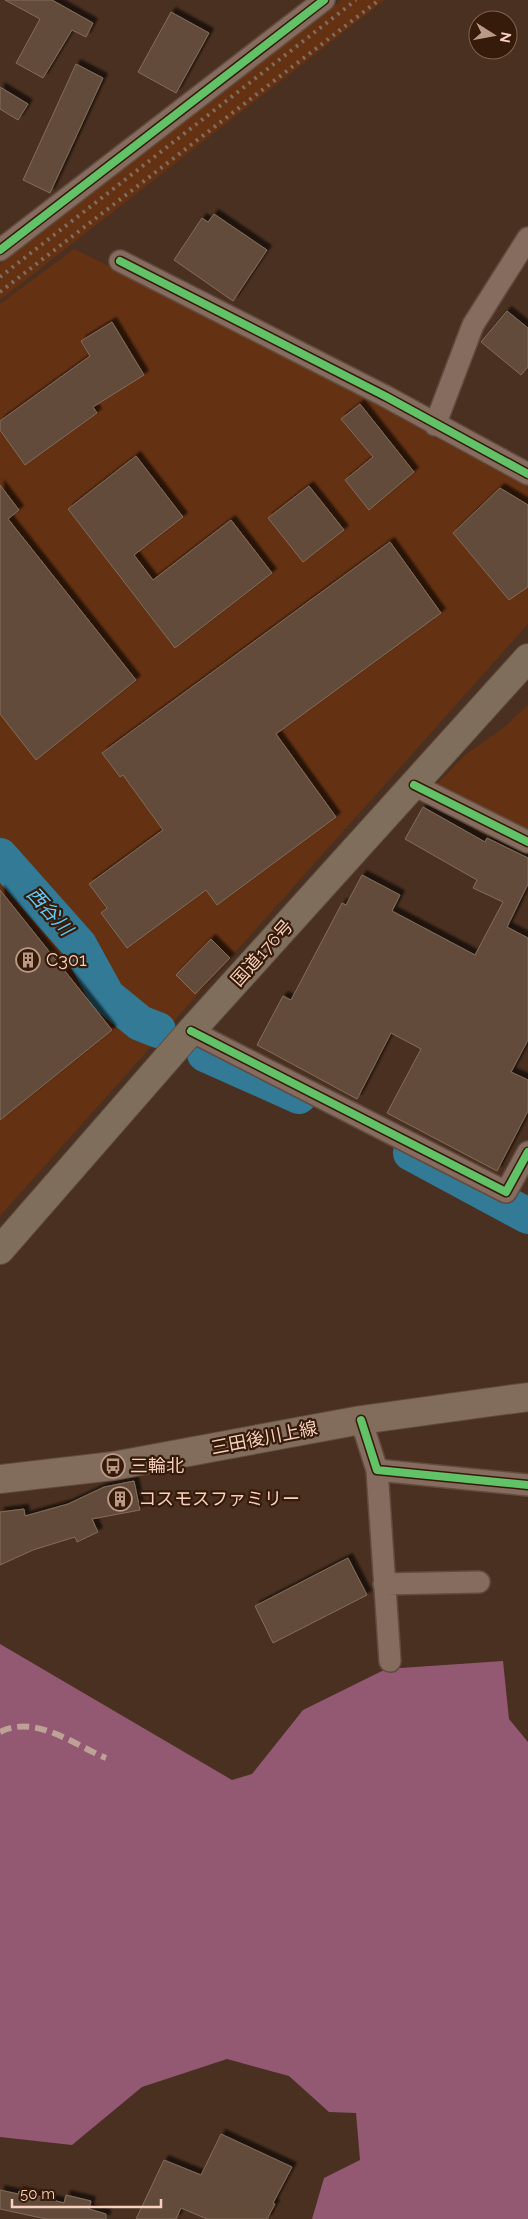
<svg xmlns="http://www.w3.org/2000/svg" width="528" height="2219" font-family="Raleway,'Noto Sans JP',sans-serif">
<style>
.built{fill:#643112}
.forest{fill:#935872}
.lines{fill:none;stroke-linecap:round;stroke-linejoin:round}
.river{stroke:#327a96;stroke-width:36}
.building{fill:#624c3b;stroke:#836c5a;filter:url(#shadow)}
.street-casing{stroke:#614b3e;stroke-width:24}
.primary-casing{stroke:#614b3e;stroke-width:30}
.highway-casing{stroke:#614b3e;stroke-width:30}
.street{stroke:#866c5f;stroke-width:21}
.primary{stroke:#826d5c;stroke-width:28}
.highway{stroke:#806e5c;stroke-width:28}
.rail{stroke:#816c5e;stroke-width:4;stroke-dasharray:2.5 5;stroke-linecap:butt}
.quiet{stroke:#bda197;stroke-width:6;stroke-dasharray:12 6;stroke-linecap:butt}
.cycleway-casing{stroke:#361a0a;stroke-width:11}
.cycleway{stroke:#61c268;stroke-width:8}
.labels{text-anchor:middle;stroke-width:4.5;stroke-linejoin:round;paint-order:stroke}
.street-label{font-size:18px;fill:#f7d1bd;stroke:#361a0a}
.poi-label{font-size:18px;fill:#f7d1bd;stroke:#361a0a;text-anchor:start}
.water-label{font-size:19px;font-style:italic;fill:#5ccefd;stroke:#361a0a}
</style>
<defs>
<filter id="shadow"><feDropShadow dx="4.5" dy="-4.5" stdDeviation="1" flood-color="#0009"/></filter>
</defs>
<rect width="100%" height="100%" fill="#4a3020"/>
<!-- built -->
<path class="built" d="M342,0h43l-385,300v-36z
M74,249l168,82 286,154v139l-528,592v-912z
M528,705v127l-93,-46 30,-31 38,-27z"/>
<!-- forest -->
<path class="forest" d="M0,1644l232,136 20,-6 51,-64 83,-41 117,-8 6,58 19,23v477h-216l12,-41 36,-18 -4,-47 -27,-1 -40,-36 -62,-17 -85,28 -70,58 -72,-8z"/>
<g class="lines">
<!-- river -->
<path class="river" d="M0,856l79,89 28,51 33,27 18,7
M205,1054l94,42
M411,1153l117,63"/>
</g>
<!-- building -->
<path class="building" d="M5,0h47l41,23 -7,14 -14,-7 -29,48 -27,-15 24,-44z
M171,12l38,21 -33,60 -38,-21z
M76,64l27,14 -53,115 -27,-13z
M0,87l28,17 -10,16 -18,-11z
M214,214l53,36 -34,51 -59,-41 28,-42 6,4z
M507,311l21,17v39l-7,8 -40,-33z
M112,322l32,53 -51,32 4,6 -72,52 -25,-35v-9l90,-65 -9,-15z
M360,404l54,68 -45,38 -24,-30 28,-23 -32,-38z
M136,456l47,61 -49,38 19,25 78,-60 41,53 -97,75 -107,-139z
M0,485l19,25 -11,9 128,161 -100,80 -36,-46z
M309,486l35,44 -41,32 -35,-44z
M500,488l28,17v82l-19,13 -56,-67z
M390,542l51,71 -165,121 60,83 -119,88 -11,-15 -79,58 -26,-35 6,-5 -18,-24 74,-54 -40,-55 -3,2 -18,-24z
M423,807l62,35 2,-4 41,20v26l-21,43 21,11v102l-17,32 17,8v31l-31,60 -110,-58 34,-64 -30,-16 -34,66 -100,-54 26,-49 8,4 51,-97 4,2 16,-30 38,20 -8,16 83,44 28,-53 -30,-14 4,-8 -72,-41z
M0,890l112,140 -112,90z
M211,939l19,19 -35,36 -19,-19z
M134,1481l6,29 -48,9 6,13 -21,10 -2,-5 -42,13 -33,15v-53l24,-3 1,7 43,-12 36,-17z
M348,1558l19,37 -94,48 -18,-37z
M221,2134l71,33 -19,36 2,1 -8,15h-60l-26,-11 -5,11h-40l28,-59 37,15z
M0,2190l18,4 1,-3 45,12 2,-8 25,6 -2,8 17,5v5h-60l-46,-10z"/>
<g class="lines">
<!-- street casing -->
<g class="street-casing">
<path id="street" d="M0,250l324,-250
M120,261l265,135 143,78
M435,425l38,-100 55,-87
M414,785l114,57
M191,1031l315,161 22,-40
M361,1420l16,50 151,15
M377,1470l13,191
M384,1584l95,-2"/>
</g>
<!-- primary casing -->
<g class="primary-casing">
<path id="primary" d="M0,1479l113,-13 248,-46 167,-23"/>
</g>
<!-- highway casing -->
<g class="highway-casing">
<path id="highway" d="M0,1250l191,-219 337,-373"/>
</g>
<!-- street -->
<use href="#street" class="street"/>
<!-- primary -->
<use href="#primary" class="primary"/>
<!-- highway -->
<use href="#highway" class="highway"/>
<!-- rail -->
<path class="rail" d="M0,277l356,-277
M0,292l379,-292"/>
<!-- quiet -->
<path class="quiet" d="M0,1732c36,-18 74,13 106,26"/>
<!-- cycleway casing -->
<g class="cycleway-casing">
<path id="cycleway" d="M0,250l324,-250
M120,261l265,135 143,78
M414,785l114,57
M191,1031l315,161 22,-40
M361,1420l16,50 151,15"/>
</g>
<!-- cycleway -->
<use href="#cycleway" class="cycleway"/>
</g>
<!-- icons -->
<defs>
<g id="building-ring" transform="scale(1.25)"><circle r="9.5" fill="#361a0a" stroke="#ba9986" stroke-width="1.5"/><path d="M-4-6H4V6H1V3H-1V6H-4ZM-2.5-4.3h1.7v1.8h-1.7ZM.8-4.3h1.7v1.8H.8ZM-2.5-1h1.7V.8h-1.7ZM.8-1h1.7V.8H.8Z" fill="#ba9986"/></g>
<g id="bus-ring" transform="scale(1.25)"><circle r="9.5" fill="#361a0a" stroke="#ba9986" stroke-width="1.5"/><path d="M-5-6H5V4H4V6H2V4H-2V6H-4V4H-5ZM-3.5-4V0h7V-4ZM-3.5 1.2v1.5H-2V1.2ZM2 1.2v1.5H3.5V1.2Z" fill="#ba9986"/></g>
</defs>
<g fill-rule="evenodd">
<use href="#building-ring" x="28" y="960"/>
<use href="#bus-ring" x="113" y="1466"/>
<use href="#building-ring" x="120" y="1499"/>
</g>
<g class="labels">
<!-- street labels -->
<g class="street-label">
<text transform="translate(262 953) rotate(-48)" y="6">国道176号</text>
<text transform="translate(264 1438) rotate(-11)" y="6">三田後川上線</text>
</g>
<!-- poi labels -->
<g class="poi-label">
<text x="46" y="966">C301</text>
<text x="130" y="1472">三輪北</text>
<text x="138" y="1505">コスモスファミリー</text>
</g>
<!-- water labels -->
<g class="water-label">
<text transform="translate(50 911) rotate(48)" y="7">西谷川</text>
</g>
</g>
<!-- north arrow -->
<g transform="translate(493 35) rotate(101)"><circle r="24" fill="#361a0a" stroke="#836352"/>
<path d="M0-4L9 19L0 12L-9 19Z" fill="#ba9986"/>
<text y="-8" font-size="14" font-weight="bold" text-anchor="middle" fill="#f7d1bd">N</text>
</g>
<!-- scale -->
<path d="M12 2199v8h149v-8" fill="none" stroke="#f7d1bd" stroke-width="2.5"/>
<text x="20" y="2199" font-size="15" fill="#f7d1bd" stroke="#361a0a" stroke-width="4" paint-order="stroke">50 m</text>
</svg>
